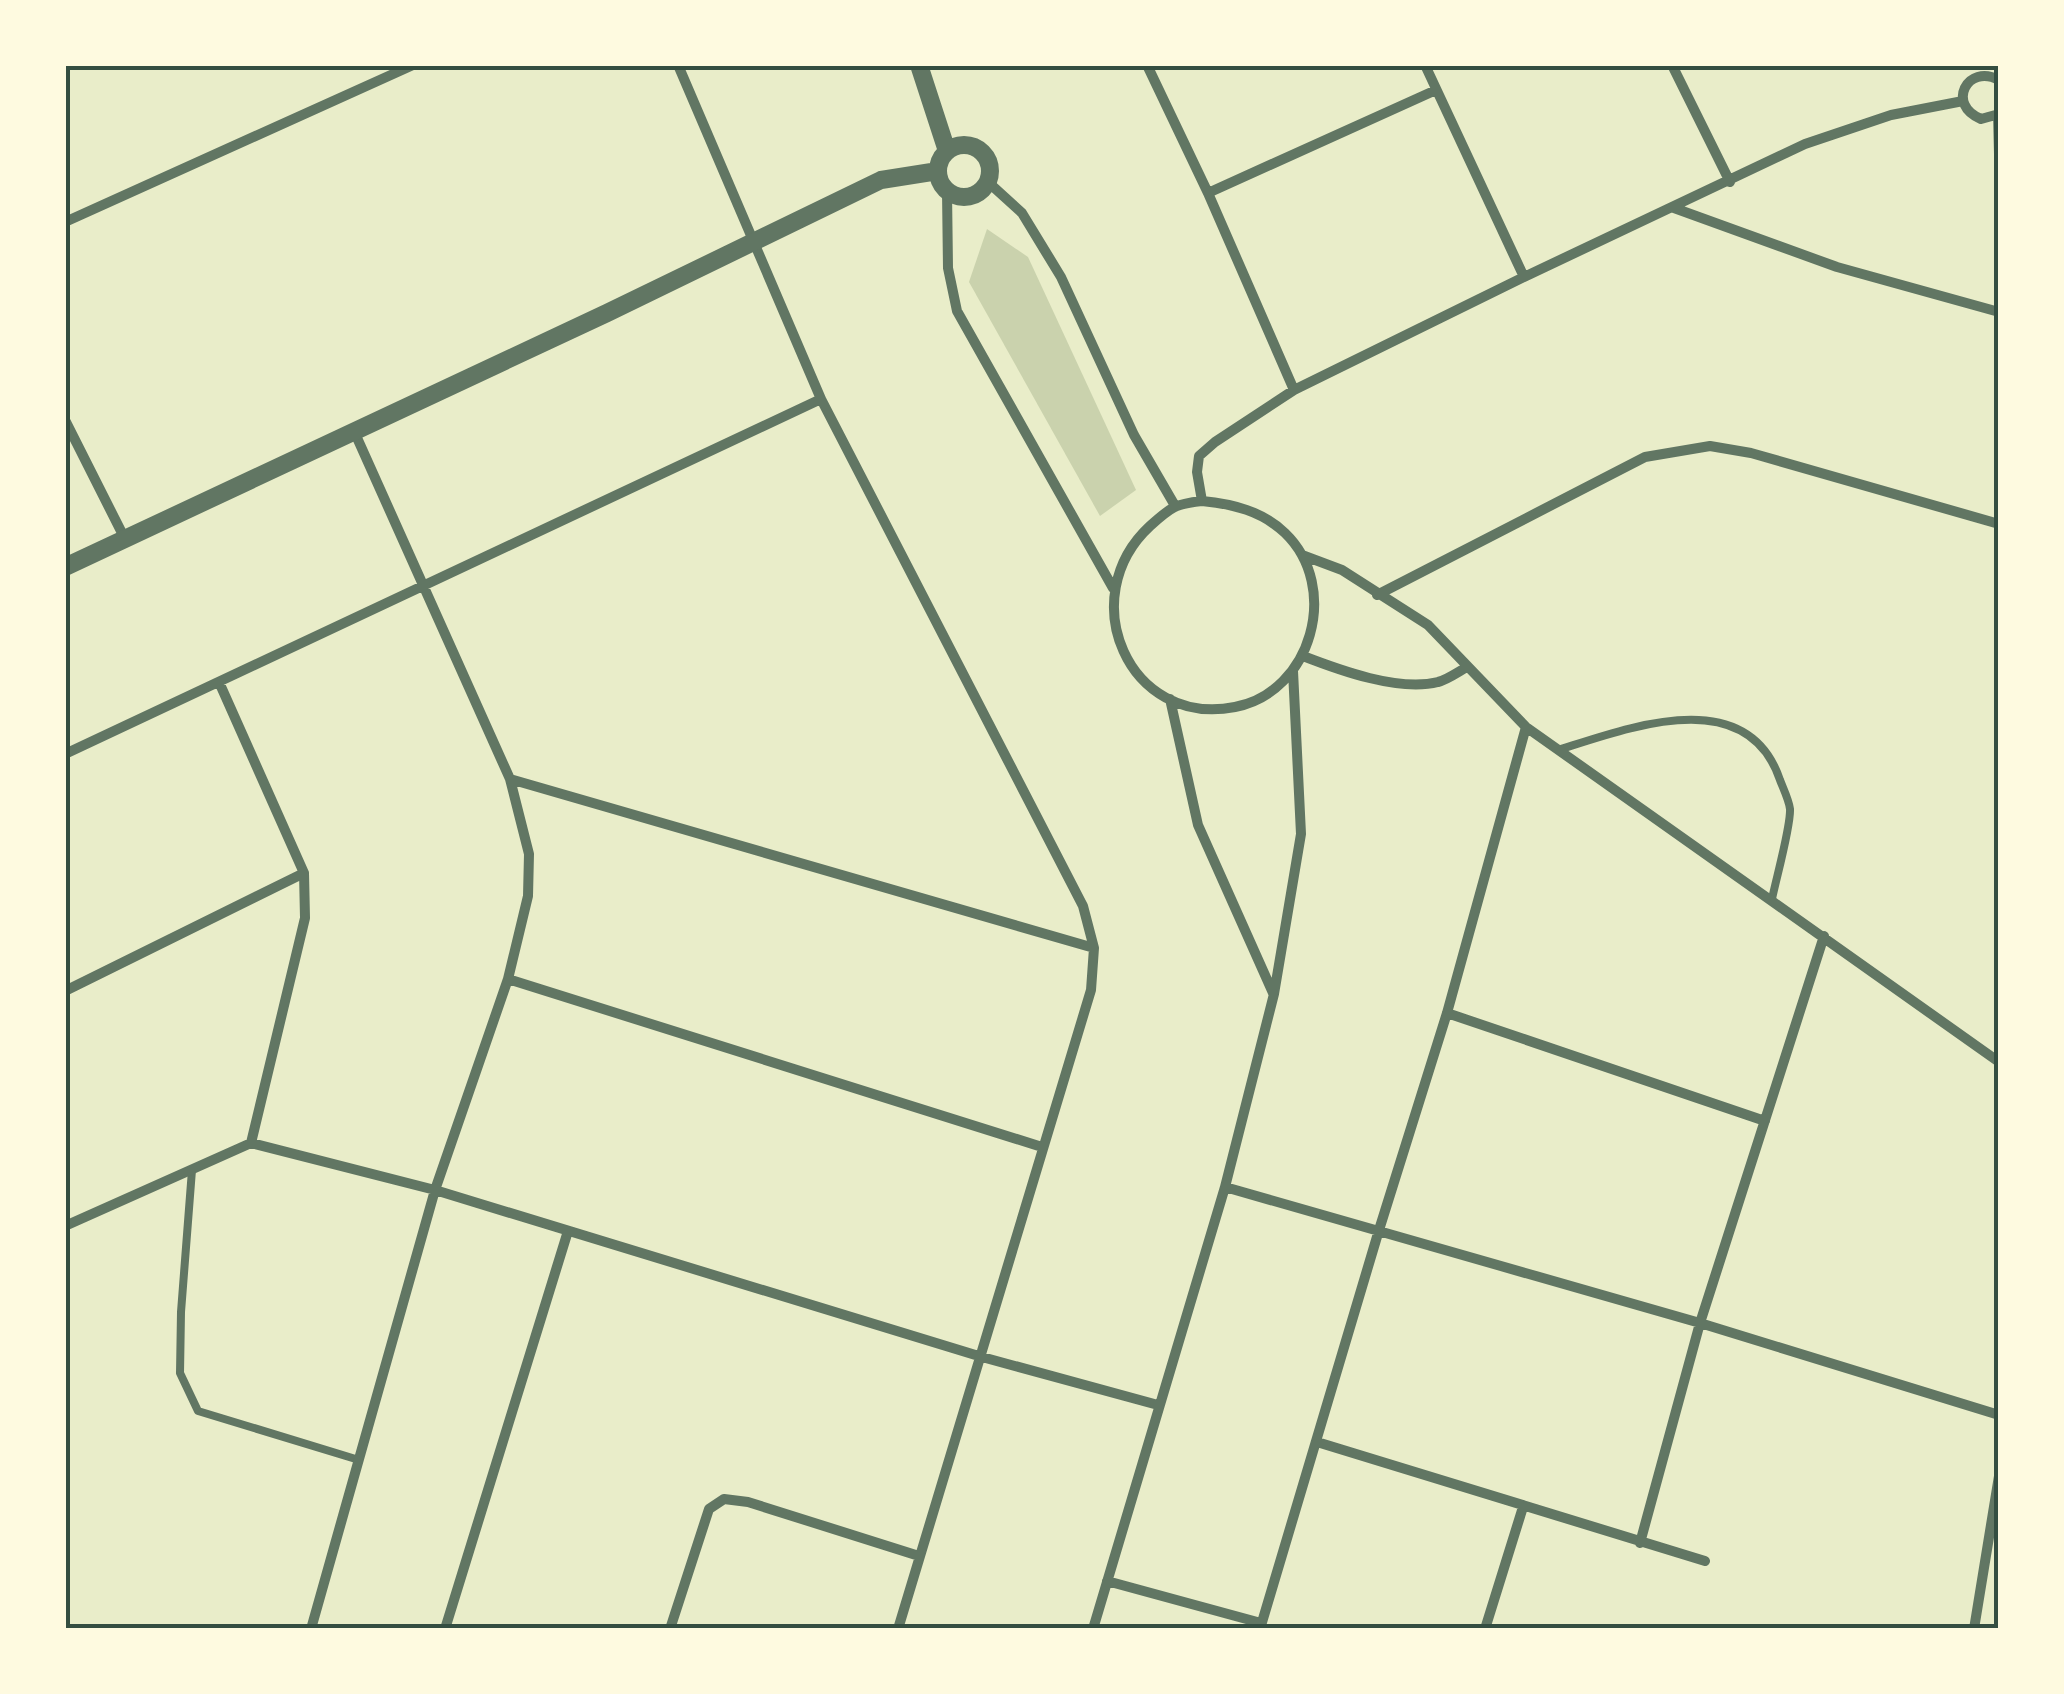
<svg xmlns="http://www.w3.org/2000/svg" width="2064" height="1694" font-family="Lora,serif">
<style>
.green{fill:#cad2ad}
.lines{fill:none;stroke-linecap:round;stroke-linejoin:round}
.service{stroke:#617663;stroke-width:8}
.minor{stroke:#617663;stroke-width:10}
.tertiary{stroke:#617663;stroke-width:18}
.neatline{fill:none;stroke:#344e41;stroke-width:4}
</style>
<rect width="100%" height="100%" fill="#e9edc9"/>
<!-- green -->
<path class="green" d="M987,229l41,28 108,233 -36,26 -131,-234z"/>
<g class="lines">
<!-- service -->
<path class="service" d="M1558,750c70,-22 189,-68 222,30 3,8 9,20 10,29 1,17 -14,70 -18,90
M192,1170l-11,142 -1,61 18,38 161,49"/>
<!-- minor -->
<path class="minor" d="M678,65l143,334 262,507 11,42 -3,42 -193,639
M1147,65l61,128 86,197
M1425,65l99,212
M1672,65l58,117
M1999,80c-32,-17 -53,25 -18,39l18,-5
M1998,114l1,40
M988,182l34,31 39,64 73,158 40,69
M947,191l1,77 9,43 156,277
M1208,193l228,-103
M1674,208l163,59 162,45
M65,222l348,-157
M65,420l60,119
M1202,501l-5,-29 2,-16 16,-14 79,-52 230,-113 281,-133 86,-29 72,-14
M1202,501c31,3 60,10 83,32 56,54 27,159 -50,174 -107,21 -162,-110 -85,-181 21,-19 25,-22 52,-25z
M1302,555l40,15 86,55 98,102 473,335
M1377,595l268,-138 65,-11 41,7 248,71
M1303,656c36,14 96,36 135,26 9,-2 20,-10 29,-15
M219,682l85,191 1,45 -54,225
M1170,699l28,126 75,168
M65,754l756,-355
M510,779l584,169
M508,979l534,168
M65,991l239,-118
M1447,1013l318,108
M1225,1187l475,136 299,92
M65,1226l186,-83 184,47 547,167 176,48
M1317,1442l388,119
M1640,1543l60,-220 124,-387
M1107,1581l154,42
M311,1629l124,-439 73,-211 20,-83 1,-42 -19,-75 -156,-348
M445,1629l123,-398
M670,1629l39,-120 15,-10 24,3 171,54
M1093,1629l132,-442 49,-193 27,-160 -8,-163
M1260,1629l119,-399 68,-217 79,-286
M1485,1629l38,-122
M1974,1629l25,-153"/>
<!-- tertiary -->
<path class="tertiary" d="M919,65l28,86
M938 171a26 26 0 1 1 52 0a26 26 0 1 1-52 0Z
M65,567l542,-254 274,-133 57,-9"/>
</g>
<!-- border -->
<rect width="2064" height="1694" fill="none" stroke="#fefae0" stroke-width="135"/>
<rect x="68" y="68" width="1928" height="1558" class="neatline"/>
</svg>
